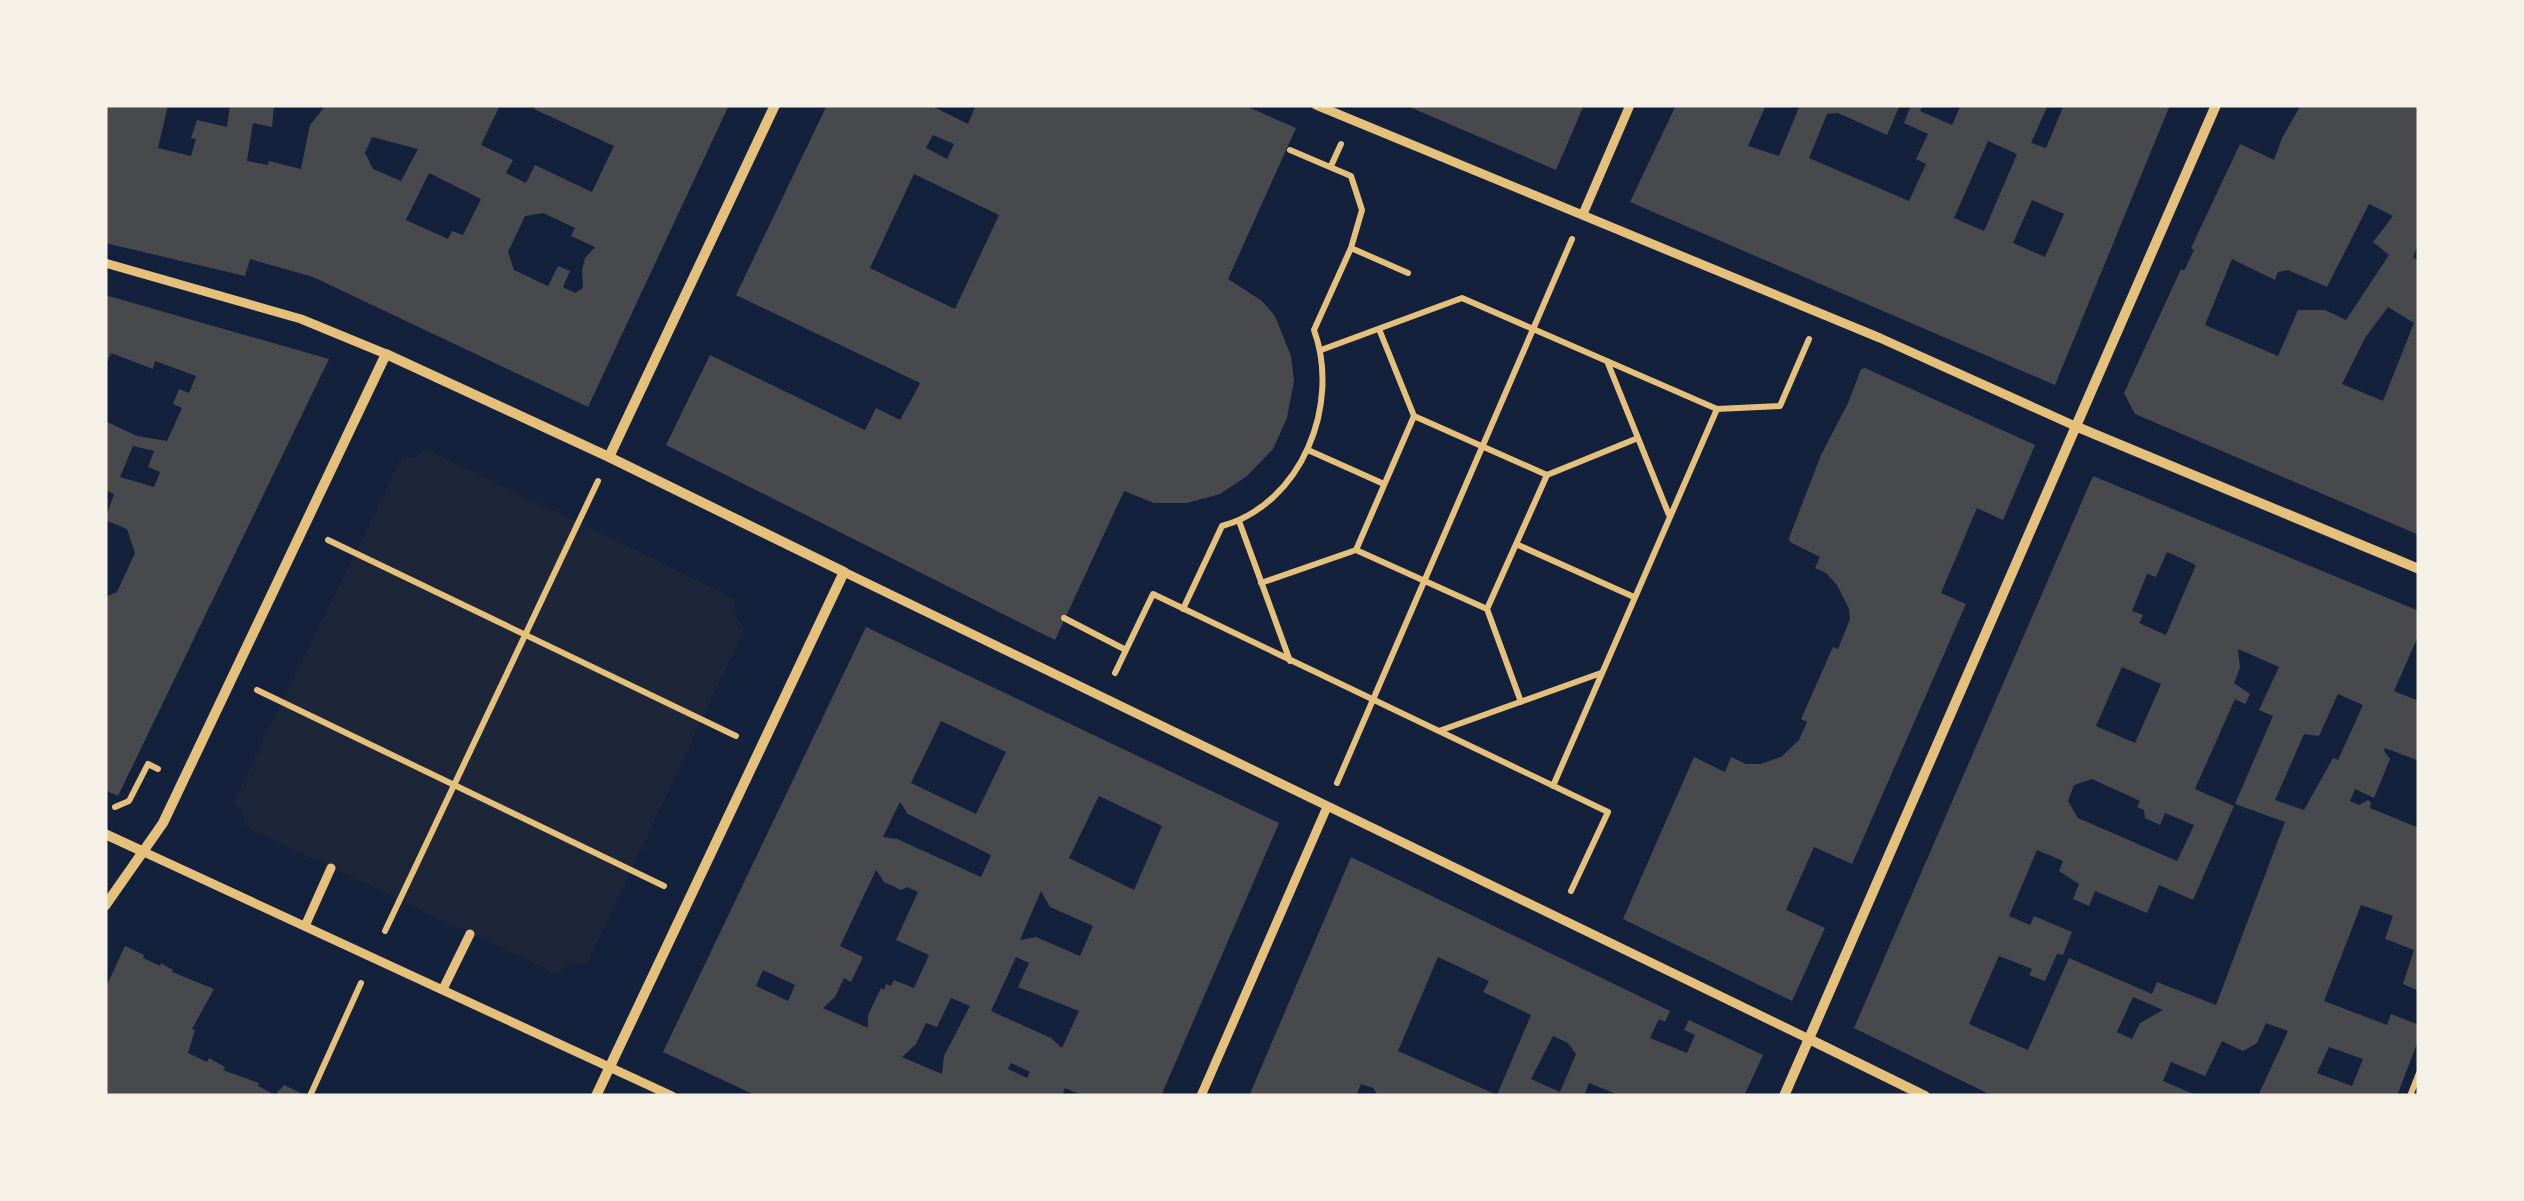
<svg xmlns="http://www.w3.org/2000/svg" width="2524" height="1201" font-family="Karla,sans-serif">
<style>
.green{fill:#1d2539}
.building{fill:#48494c;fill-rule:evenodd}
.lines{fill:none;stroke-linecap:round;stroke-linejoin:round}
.path{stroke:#e5c07b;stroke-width:6}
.pedestrian{stroke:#e5c07b;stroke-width:9}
.minor{stroke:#e5c07b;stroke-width:10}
</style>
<rect width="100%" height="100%" fill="#14213d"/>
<!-- green -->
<path class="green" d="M425,448l311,151 -3,15 12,14 -158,336 -18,-1 -11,12 -314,-149v-13l-11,-11 169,-345h13z"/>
<!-- building -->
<path class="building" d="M106,105h62l-10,43 33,8 5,-17 -5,-1 6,-18 30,7 3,-22h44l-2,22 -19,-4 -6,38 21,4 1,-4 32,8 9,-44 16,-20h174l-19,40 32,15 -7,13 20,10 9,-18 57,27 22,-46 -80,-37 2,-4h193l-141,302 -275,-130 -63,-18 -5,17 -140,-33zM372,137l46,12 -17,32 -28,-12 -8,-16zM429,173l52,26 -18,36 -11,-4 -4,8 -42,-19zM543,213l32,15 -4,8 24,11 -10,11 -3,12 1,18 -8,5 -12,-6 7,-16 -12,-5 -10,20 -34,-16 -6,-18 17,-36z
M827,105h103l38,19 8,-19h267l53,23 -68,151 34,22 13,15 16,40 3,25 -7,37 -14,31 -26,27 -27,18 -33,9h-33l-30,-12 -69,149 -389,-195 44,-90 155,75 11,-22 24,12 16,-29 4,-8 -184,-88zM933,135l21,9 -7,15 -21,-11zM914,174l85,41 -44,94 -85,-41z
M1405,105h179l-28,65z
M1676,105h90l-18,41 31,10 21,-51h100l-13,30 -49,-22 -11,1 -18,44 100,43 17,-37 -10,-5 12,-25 -24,-11 7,-18h12l-3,6 32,14 9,-20h87l-17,38 15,5 18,-43h106l-115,280 -425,-183zM1988,141l29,13 -33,77 -30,-13zM2032,200l32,14 -19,43 -32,-14z
M2301,105h118v138l-6,14 6,4v274l-284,-121 -11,-21 57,-124 3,2 10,-21 -3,-2 49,-104 34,16 8,-22zM2369,204l24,12 -20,26 16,13 -43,65 -21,-10h-27l-20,46 -73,-31 27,-66 43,21 3,-8 10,-2 39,17zM2388,307l26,16 -31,78 -41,-17 23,-46z
M105,295l224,64 -211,437 -13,-6v-193l12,-5 18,-39 -8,-24 -22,-9 9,-26 -9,-4v-69l32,15 30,5 15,-33 -9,-4 6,-15 10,4 7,-17 -41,-15 -2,8 -42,-16 -6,14zM133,446l21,5 -6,16 12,5 -6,15 -34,-10z
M1865,368l170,77 -32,75 -26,-12 -36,85 25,11 -114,260 -38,-17 -28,63 39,18 -33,73 -169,-82 71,-162 31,15 6,-15 15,7h15l20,-7 18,-17 8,-18 -6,-3 32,-72 5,2 12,-30 -1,-10 -12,-24 -11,-12 -11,-5 5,-11 -30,-15 -1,-4 32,-83 27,-52 13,-34z
M2093,476l326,135v23l-25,57 25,10v60l-34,-13 -1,3 6,8 -16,39 -19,-9 -5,12 9,4 9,-5 3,2 -1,6 49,20v163l-16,-7 11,-34 -29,-11 8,-23 -32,-11 -37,96 63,24 4,-11 28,11v13l-22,58h-139l30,-65 -22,-8 -9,20 -14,8 -21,-10 -17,35 -34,-14 -8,19 35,15h-205l-139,-68zM2167,552l29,13 -30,70 -27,-12 4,-8 -11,-4 15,-37 9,3zM2238,649l41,18 -20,43 14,6 -38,88 50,18 -69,183 -59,-23 -5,12 -83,-36 -41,92 -59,-26 30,-68 33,13 -3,6 16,6 12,-27 6,1 9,-23 -38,-16 -4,9 -21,-9 28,-66 26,11 -4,10 20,13 -6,15 16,7 6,-15 52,22 12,-28 34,15 41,-94 -39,-17 40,-90 10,5 5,-10 -16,-11 6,-15zM2122,667l39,17 -26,59 -39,-17zM2338,694l25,11 -25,55 -5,-2 -29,52 -29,-10 29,-66 15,2zM2092,779l48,22 -3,6 7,3 1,8 15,7 5,-12 29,12 -17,36 -99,-43 -10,-17 6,-16zM2133,997l30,13 -23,13 -8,16 -15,-7zM2329,1047l34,12 -11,27 -35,-13z
M866,627l413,196 -118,273h-77l-19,-8 -3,8h-305l-94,-44zM941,721l65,31 -30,62 -65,-31zM1099,796l63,30 -28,64 -65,-32zM900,802l8,12 83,41 -10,22 -84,-38 -14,-2zM876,870l8,12 17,8 6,-3 11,5 -22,48 33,15 -15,33 -20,-8 -3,6 -5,-2 -2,6 -3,-2 -13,27v13l-45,-20 12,-11 9,-19 7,4 12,-25 -23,-11zM1041,891l9,16 43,19 -13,30 -44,-19 -16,3zM1016,957l13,6 -11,24 61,24 -17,37 -11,-10 -60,-27zM763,970l32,15 -7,16 -32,-15zM951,998l19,8 -26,50 -2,18 -40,-17 14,-13 10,-21 11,4zM1011,1063l19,9 -3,6 -19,-9z
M1351,857l319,154 -5,11 -6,-3 -9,19 37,15 8,-18 -11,-5 5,-10 74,35 -19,41h-123l-32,-13 -5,13h-206l-5,-8 -12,-4 -5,12h-107zM1438,957l51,24 -6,11 48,23 -34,80 -99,-44zM1553,1036l15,7 8,11 -16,38 -29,-13z
M125,946l19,9 -1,3 17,8 1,-3 12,7 -1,2 42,17 -22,40 3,1 -7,23 19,9 2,-4 16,9 -2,3 36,13 -1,3 17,9 9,-10 23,11h-202v-107z"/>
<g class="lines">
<!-- path -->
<path class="path" d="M1290,150l61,26 11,34 -11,38
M1331,166l10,-22
M1379,329l35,87
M1321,350l141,-52 255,111 63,-3 29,-67
M1607,361l62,154
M1414,416l133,59 -60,134 -131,-59z
M1308,450l76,34
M1547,475l91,-37
M1239,521l51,140
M328,540l408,196
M1516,544l118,53
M1261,583l95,-33
M1183,609l39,-83c80,-22 119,-122 92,-196l37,-82 57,25
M1487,609l34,93
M1064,618l62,32 27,-56 455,218 -37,79
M1115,673l11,-23
M257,690l407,196
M1439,731l162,-58
M1337,783l235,-544
M1553,786l164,-377
M115,807l14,-6 19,-37 10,5
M385,931l213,-450
M310,1096l51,-113
M2410,1096l9,-23"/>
<!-- pedestrian -->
<path class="pedestrian" d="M1316,105l564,233 195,88
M1583,214l47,-109
M105,263l196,56 85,35
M844,572l965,467
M144,852l528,244
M305,926l26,-58
M443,989l27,-55
M1201,1096l126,-289"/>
<!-- minor -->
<path class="minor" d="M2075,426l344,143
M609,457l166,-352
M105,834l39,18
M105,906l58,-83 223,-469 223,103 235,115 -248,524
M1809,1039l116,57
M1784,1096l432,-991"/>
</g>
<!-- border -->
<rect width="2524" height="1201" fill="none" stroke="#f6f1e7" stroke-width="215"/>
</svg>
